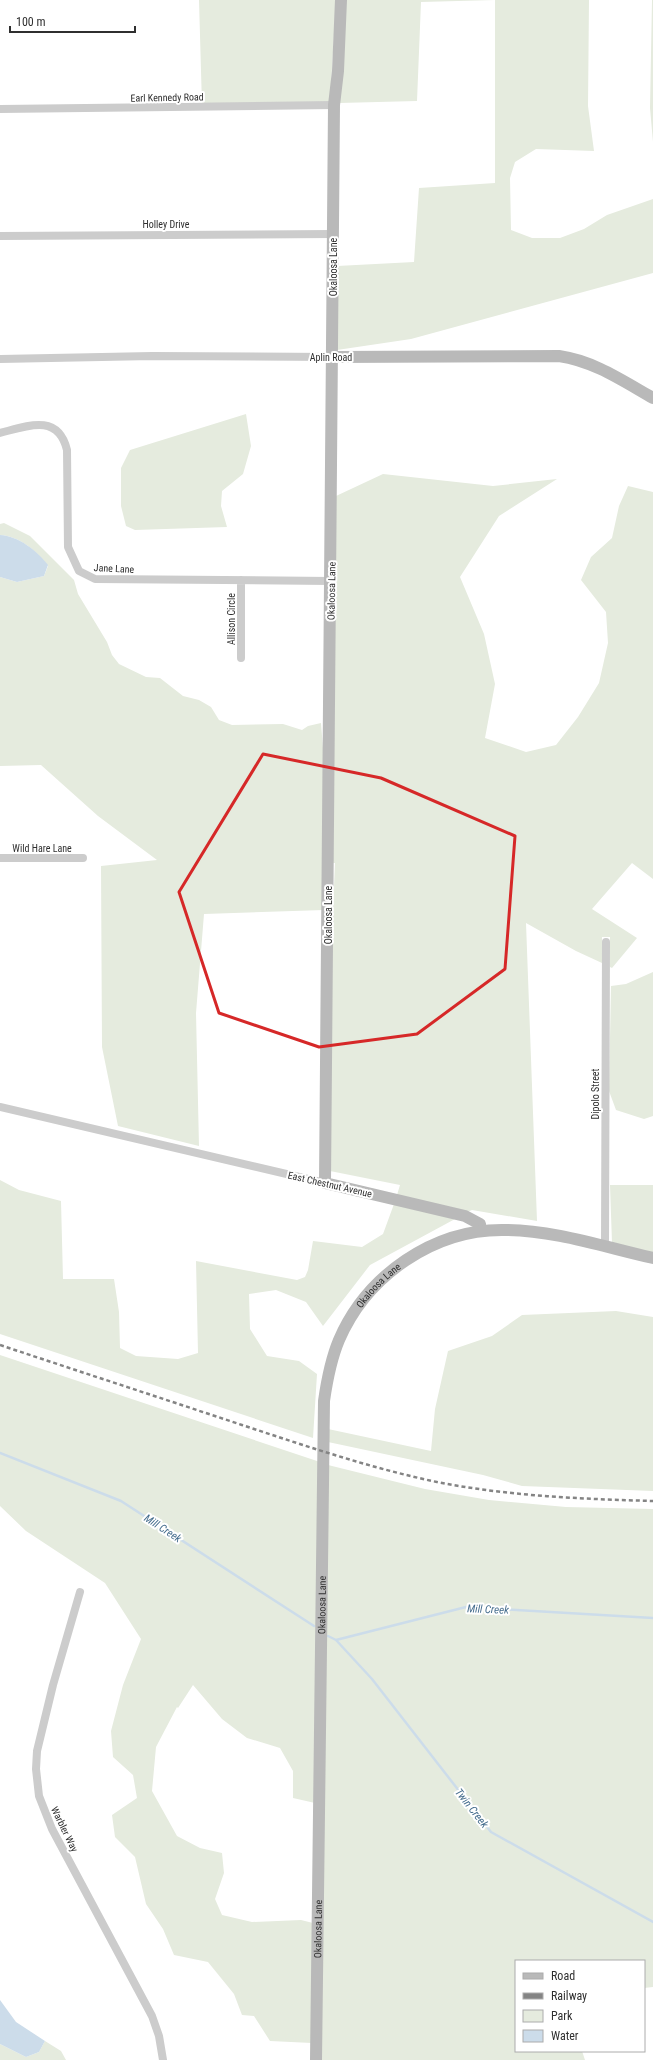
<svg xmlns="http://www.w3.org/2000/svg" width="653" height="2060" font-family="'Roboto Condensed',sans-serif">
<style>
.green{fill:#e5ebde}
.water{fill:#ccdcea}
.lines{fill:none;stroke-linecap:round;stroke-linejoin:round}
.stream{stroke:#ccdcea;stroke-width:2.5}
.street{stroke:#ccc;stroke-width:8}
.secondary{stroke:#b9b9b9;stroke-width:12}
.rail{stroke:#848484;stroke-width:2.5;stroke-dasharray:4 3;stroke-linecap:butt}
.marked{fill:none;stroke:#d62828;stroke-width:3;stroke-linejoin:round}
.labels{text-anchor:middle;stroke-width:4;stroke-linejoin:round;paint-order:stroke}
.street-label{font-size:10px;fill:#2f2f2f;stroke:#fff}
.water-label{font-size:11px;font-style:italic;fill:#436b8c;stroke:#fff}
</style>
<rect width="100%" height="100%" fill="#fff"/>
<!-- green -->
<path class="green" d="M199,0h137l-6,103 -128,3z
M345,0h244l-1,106 6,45 -58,-2 -21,13 -5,16 1,52 21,8h28l24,-9 23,-14 46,-16v74l-242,66 -74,11v-84l77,-4 5,-74 76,-5v-183l-74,2 -4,99 -78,2z
M652,0h1v142l-3,-34z
M246,414l5,32 -8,28 -21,17 -1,15 6,21 -92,3 -9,-4 -5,-20v-38l9,-18z
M383,474l110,12 64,-7 -58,37 -39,61 24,57 11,50 -10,54 41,14 30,-7 22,-28 21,-34 9,-40 -2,-31 -25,-32 10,-23 21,-19 7,-32 9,-20 25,6v387l-21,-16 -40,46 45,29 -25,30 -2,-1v-30h-8v26l-26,-12 -50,-28 11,298 -65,-11 -5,2 -70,-17 3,-10 -70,-14 2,-238 3,-70h-2l3,-367z
M4,523l26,13 44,44 4,14 29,48 5,13 7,9 27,13 14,1 23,18 16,4 12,7 8,13 13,5 51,-1 19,6 6,-4 13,-3 4,51 -1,136 -120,4 -8,99 3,133 -81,-20 -16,-79 -1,-181 56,-6 -59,-44 -57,-51 -41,1v-189l17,5 27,-6 4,-10c-11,-15 -29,-30 -48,-31v-11z
M653,972v144l-9,3 -28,-9 -7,-19 2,-105 15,-2z
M0,1180l19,10 42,11 2,78h51l5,33 1,36 16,8 42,3 20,-6 -2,-92 101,19 8,-3 3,-7 5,-29 49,6 21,-13 11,-30 61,15 -85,46 -47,61 -17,-24 -30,-12 -27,4 1,35 17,27 32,5 18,13 -4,64 -313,-104z
M610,1185h43v68l-41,-10z
M616,1311l37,6v174l-131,-5 -39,-11 -155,-33v-13l103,22 4,-42 13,-58 44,-15 30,-21z
M0,1355l320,107 -5,341 -22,-5v-27l-13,-23 -33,-10 -25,-19 -29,-34 -15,23 -1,-1 -21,40 -4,44 25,45 23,12 22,5 2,20 -9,26 7,16 30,7 49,-2 12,3 -1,120 -42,-2 -16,-25 -12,-1 -8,-21 -26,-32 -34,-7 -11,-26 -17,-25 -11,-47 -20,-20 -3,-22 25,-17 -4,-23 -20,-18 -2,-26 12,-46 18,-46 -36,-56 -79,-52 -26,-25z
M328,1465l97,24 64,11 77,7 87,2v478l-9,1v-27h-128v90h66l3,9h-265z
M45,2041l16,10 5,9h-66v-16l26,13 13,-5z"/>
<!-- water -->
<path class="water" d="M0,535c19,1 37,16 48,30l-4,11 -27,6 -17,-5z
M0,2000l16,22 29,19 -6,11 -13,5 -26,-13z"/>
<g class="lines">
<!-- stream -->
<path class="stream" d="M0,1453l121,48 193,125
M328,1636l8,4 36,39 119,153 162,90
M336,1640l130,-33 187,11"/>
<!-- street -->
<path class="street" d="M0,109l334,-4
M0,236l333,-2
M0,359l152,-3 181,1
M0,433c27,-7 58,-20 67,17l1,97 11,24 16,8 236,2
M241,658v-78
M0,858h83
M0,1107l325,76
M605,1247l1,-305
M80,1592l-27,93 -16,66 -1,18 3,27 13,33 100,187 7,20 4,24"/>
<!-- secondary -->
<g class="secondary">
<path d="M341,0l-3,71 -4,34 -9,1078 140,33 15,8 1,7"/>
<path d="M333,357l226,-1c35,5 64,25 94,42"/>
<path id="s1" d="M316,2060l8,-659c3,-21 7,-42 15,-61 28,-65 95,-111 165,-110 50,0 100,17 149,28"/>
</g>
<!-- rail -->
<path class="rail" d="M0,1345c81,27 161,53 242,80 64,21 128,43 195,57 71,14 144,17 216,19"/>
</g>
<!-- marked area -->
<path class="marked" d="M263,754l118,24 134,58 -10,133 -88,65 -98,13 -100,-34 -40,-121z"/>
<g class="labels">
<!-- street labels -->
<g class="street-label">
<text transform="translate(167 97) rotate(-1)" y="4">Earl Kennedy Road</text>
<text x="166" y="228">Holley Drive</text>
<text transform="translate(333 267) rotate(-90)" y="4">Okaloosa Lane</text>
<text x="331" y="361">Aplin Road</text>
<text transform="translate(114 568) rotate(3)" y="4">Jane Lane</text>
<text transform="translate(331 591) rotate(-89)" y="4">Okaloosa Lane</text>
<text transform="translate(231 619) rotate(-90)" y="4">Allison Circle</text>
<text x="42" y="852">Wild Hare Lane</text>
<text transform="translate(328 915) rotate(-90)" y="4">Okaloosa Lane</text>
<text transform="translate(595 1094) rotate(-90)" y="4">Dipolo Street</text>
<text transform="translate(330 1184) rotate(13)" y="4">East Chestnut Avenue</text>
<text dy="4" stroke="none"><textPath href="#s1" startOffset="790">Okaloosa Lane</textPath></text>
<text dy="4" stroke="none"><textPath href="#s1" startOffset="455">Okaloosa Lane</textPath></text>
<text transform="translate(65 1829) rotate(64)" y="4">Warbler Way</text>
<text dy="4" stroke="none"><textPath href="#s1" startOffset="131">Okaloosa Lane</textPath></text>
</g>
<!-- water labels -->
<g class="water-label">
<text transform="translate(163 1528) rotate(33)" y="4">Mill Creek</text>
<text transform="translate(488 1609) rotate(2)" y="4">Mill Creek</text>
<text transform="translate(472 1808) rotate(52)" y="4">Twin Creek</text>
</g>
</g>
<!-- legend -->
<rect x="515" y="1960" width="130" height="92" fill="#ffffff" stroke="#acacac"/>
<rect x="523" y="1973" width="20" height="6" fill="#b9b9b9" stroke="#acacac"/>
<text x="551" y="1980" font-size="12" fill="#2f2f2f">Road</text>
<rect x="523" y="1993" width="20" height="6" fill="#848484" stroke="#acacac"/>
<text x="551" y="2000" font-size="12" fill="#2f2f2f">Railway</text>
<rect x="523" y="2010" width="20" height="12" fill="#e5ebde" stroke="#acacac"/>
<text x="551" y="2020" font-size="12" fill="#2f2f2f">Park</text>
<rect x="523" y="2030" width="20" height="12" fill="#ccdcea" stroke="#acacac"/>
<text x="551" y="2040" font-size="12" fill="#2f2f2f">Water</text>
<!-- scale -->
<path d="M10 26v6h125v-6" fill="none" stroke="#2f2f2f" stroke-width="2"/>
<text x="16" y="26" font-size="12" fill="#2f2f2f" stroke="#ffffff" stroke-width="3" paint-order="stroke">100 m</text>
</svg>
